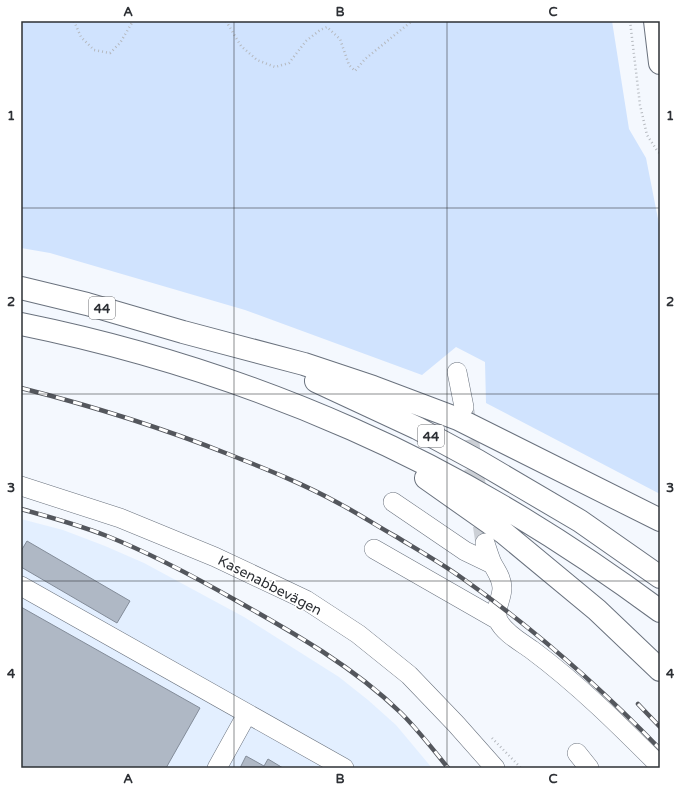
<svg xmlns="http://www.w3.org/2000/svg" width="681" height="789" font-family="'Varela Round',sans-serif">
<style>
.built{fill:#e3efff}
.green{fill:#d0e3fe}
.building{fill:#afb8c5;stroke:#838c99}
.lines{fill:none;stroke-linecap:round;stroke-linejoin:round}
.minor-tunnel{stroke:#ccd0d6;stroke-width:19;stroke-dasharray:19 10;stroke-linecap:butt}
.minor-casing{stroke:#6a727e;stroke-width:20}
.major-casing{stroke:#6a727e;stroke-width:24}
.highway-casing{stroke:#6a727e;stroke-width:24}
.path{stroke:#b5b9bf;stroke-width:2.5;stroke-dasharray:1 3;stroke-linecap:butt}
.minor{stroke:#fff;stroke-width:19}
.major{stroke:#fff;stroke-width:22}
.highway{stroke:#fff;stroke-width:22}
.rail-casing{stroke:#54575d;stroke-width:4.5}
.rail{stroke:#fff;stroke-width:3;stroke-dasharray:9;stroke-linecap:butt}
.grid{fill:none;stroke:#2d3035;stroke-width:1;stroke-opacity:0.55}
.labels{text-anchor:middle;stroke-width:3;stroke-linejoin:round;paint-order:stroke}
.shield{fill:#fff;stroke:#6c6e72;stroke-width:1}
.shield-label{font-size:13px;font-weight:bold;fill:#2d3035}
.street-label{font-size:14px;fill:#2d3035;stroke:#fff}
.neatline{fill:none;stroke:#2d3035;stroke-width:1.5}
.grid-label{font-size:13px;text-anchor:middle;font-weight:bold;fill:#2d3035}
</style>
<rect width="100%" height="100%" fill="#f4f8fe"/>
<!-- built -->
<path class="built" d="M21,519l42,11 42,16 39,17 100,54 95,60 29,23 28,25 36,43h-411z"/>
<!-- green -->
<path class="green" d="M21,21h591l17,108 17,29 14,71v265l-174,-91 -1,-41 -29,-15 -34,28 -177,-65 -195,-57 -29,-5z"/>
<!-- building -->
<path class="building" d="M27,541l103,60 -13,22 -96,-56v-16z
M21,607l179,101 -34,60h-145z
M246,756l18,10 4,-7 15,9h-43z"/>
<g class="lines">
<!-- minor-tunnel -->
<path class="minor-tunnel" d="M465,411l20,132"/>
<!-- minor casing -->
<g class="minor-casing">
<path id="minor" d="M457,372l7,35
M21,486l99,32 95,39 91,43 52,34 51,41 47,49 39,44
M393,502l72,49 27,13
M485,543c2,6 4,13 7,20 4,8 10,15 10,25 0,11 -8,21 -4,32 6,13 23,22 34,30 47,35 87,75 128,116
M374,549l124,71
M21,586l323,182
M577,753l12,15
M217,768l30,-54"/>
</g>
<!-- major casing -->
<g class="major-casing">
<path id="major" d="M655,21l5,42"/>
</g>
<!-- highway casing -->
<g class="highway-casing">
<path id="highway" d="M21,288l66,16 96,28 121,32 69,23 85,32 202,101
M21,324c113,23 225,58 331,105 109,48 212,111 308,182
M316,381l101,47 61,33 102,60 80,56
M426,478l78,55 93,77 63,60"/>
</g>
<!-- path -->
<path class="path" d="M74,21l7,16 13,13 16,3 10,-10 13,-22
M226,21l15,25 16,14 18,7 14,-4 17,-22 14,-11 7,-3 13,12 9,26 6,6 10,-12 47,-38
M630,21l10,84 7,30 11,17 2,1
M492,738l29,30"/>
<!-- minor -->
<use href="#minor" class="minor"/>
<!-- major -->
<use href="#major" class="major"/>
<!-- highway -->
<use href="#highway" class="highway"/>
<!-- rail casing -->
<g class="rail-casing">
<path id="rail" d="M21,388c71,18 139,39 207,66 38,15 76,30 112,50 19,10 37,22 55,32 23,14 46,27 67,42 71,50 137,108 198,171
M21,509c29,8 58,16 86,27 45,18 88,41 130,65 57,32 117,66 164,112 17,17 32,36 47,55
M638,704l22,23"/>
</g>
<!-- rail -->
<use href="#rail" class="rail"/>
</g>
<!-- grid -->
<path class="grid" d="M234,21v747M447,21v747M21,208h639M21,394h639M21,581h639"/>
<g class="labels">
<!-- shield labels -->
<g class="shield">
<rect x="89" y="297" width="26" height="22" rx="3"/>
<rect x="418" y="425" width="26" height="22" rx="3"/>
</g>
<g class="shield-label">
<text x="102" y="313">44</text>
<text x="431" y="441">44</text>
</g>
<!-- street labels -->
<g class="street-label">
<text transform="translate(270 585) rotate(27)" y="5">Kasenabbevägen</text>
</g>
</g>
<!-- border -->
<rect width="681" height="789" fill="none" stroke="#ffffff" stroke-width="44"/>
<rect x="22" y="22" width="637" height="745" class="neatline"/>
<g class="grid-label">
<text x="128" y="16">A</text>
<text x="340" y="16">B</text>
<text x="553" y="16">C</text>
<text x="11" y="120">1</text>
<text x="670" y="120">1</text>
<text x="11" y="306">2</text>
<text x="670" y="306">2</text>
<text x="11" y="492">3</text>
<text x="670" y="492">3</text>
<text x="11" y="678">4</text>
<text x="670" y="678">4</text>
<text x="128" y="783">A</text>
<text x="340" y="783">B</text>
<text x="553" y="783">C</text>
</g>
</svg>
